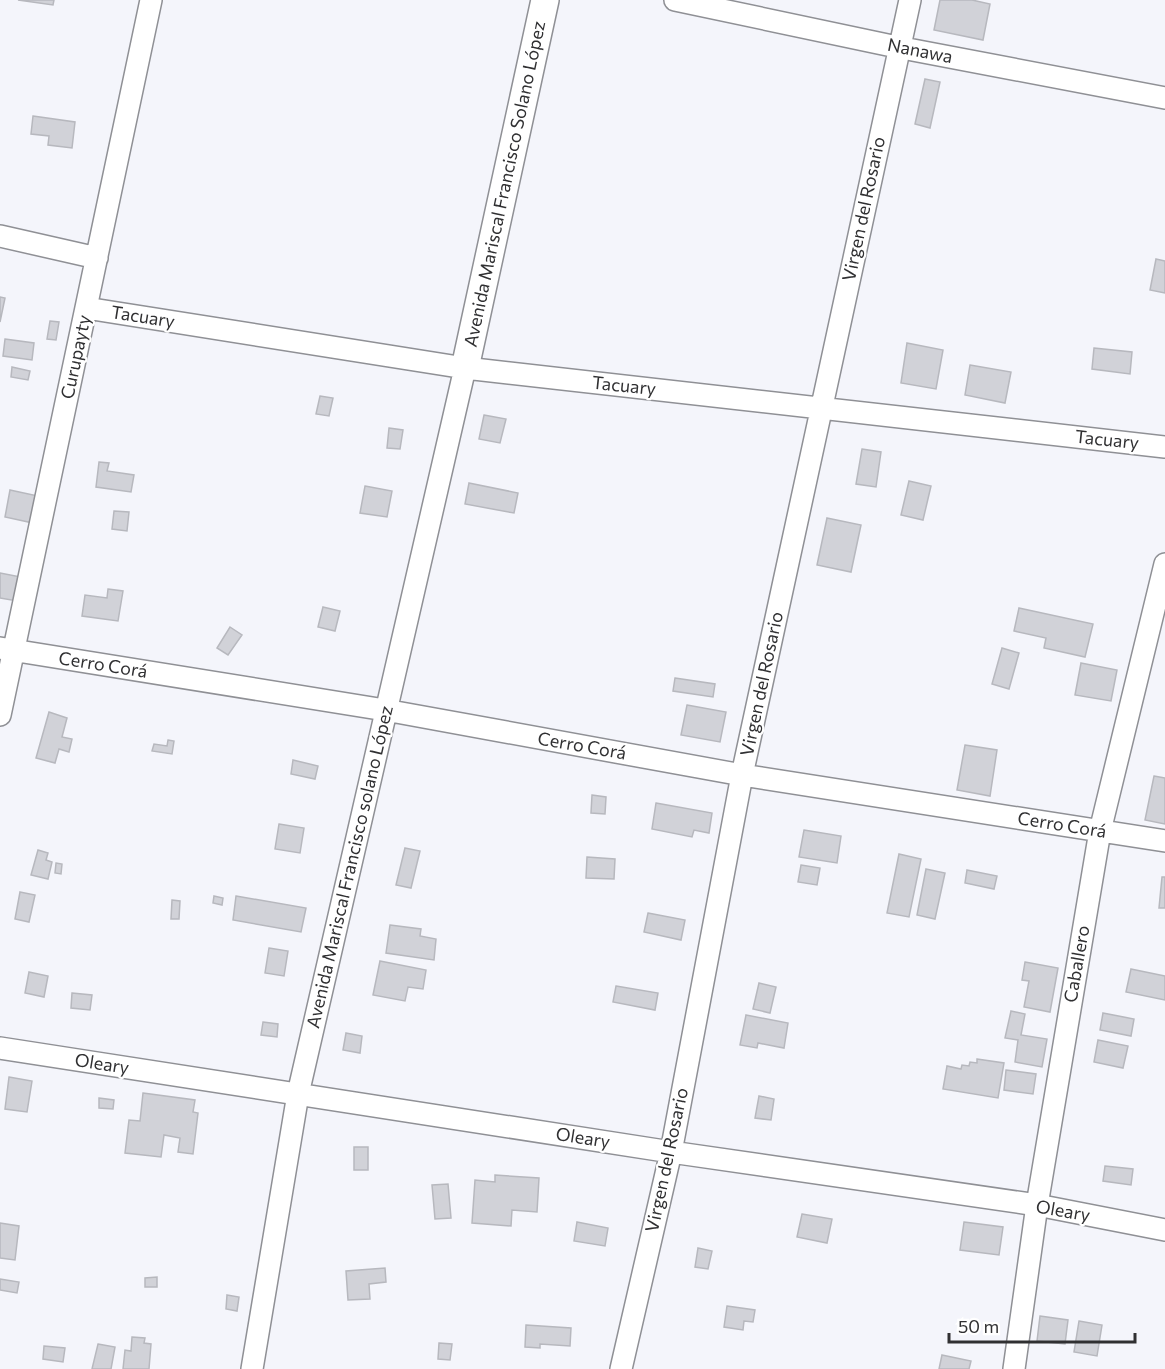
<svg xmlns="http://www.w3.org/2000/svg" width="1165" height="1369" font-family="Commissioner,sans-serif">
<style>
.building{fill:#d1d2d8;stroke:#b7b8be;stroke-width:1.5}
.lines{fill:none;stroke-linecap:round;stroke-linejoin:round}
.minor-casing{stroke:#8f9095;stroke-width:24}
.tertiary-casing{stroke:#8f9095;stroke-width:30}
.minor{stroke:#fff;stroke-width:21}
.tertiary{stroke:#fff;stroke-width:27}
.labels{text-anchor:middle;stroke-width:4.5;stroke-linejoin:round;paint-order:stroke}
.street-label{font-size:18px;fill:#303032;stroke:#fff}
</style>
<rect width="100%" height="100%" fill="#f4f5fb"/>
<!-- building -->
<path class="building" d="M18,0h36l-1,5z
M940,0h32l18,4 -7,36 -49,-10z
M925,79l15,3 -10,46 -15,-4z
M33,116l42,6 -3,26 -24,-3 1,-9 -18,-2z
M1156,259l9,2v32l-15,-3z
M0,297l5,1 -5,24z
M50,321l9,1 -3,18 -9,-1z
M5,339l29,4 -2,17 -29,-4z
M907,343l36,7 -7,39 -35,-6z
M1094,348l38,4 -2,22 -38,-5z
M970,365l41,7 -6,31 -40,-8z
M12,367l18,4 -2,9 -17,-3z
M320,396l13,2 -4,18 -13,-2z
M484,415l22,4 -6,24 -21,-4z
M389,428l14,2 -3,19 -13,-1z
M862,449l19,3 -5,35 -20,-3z
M99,462l10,1 -2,8 27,4 -3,17 -35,-5z
M909,481l22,5 -8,34 -22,-5z
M469,483l49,10 -4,20 -49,-9z
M365,486l27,5 -5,26 -27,-4z
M10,490l28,6 -5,27 -28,-6z
M114,511l15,1 -2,19 -15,-2z
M827,518l34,7 -10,47 -34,-7z
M0,573l21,4 -4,24 -17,-3z
M108,589l15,2 -5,30 -36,-5 3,-21 22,3z
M323,607l17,4 -5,20 -17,-4z
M1019,608l74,16 -8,33 -41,-9 2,-10 -32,-7z
M230,627l12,8 -14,20 -11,-7z
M1002,648l17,5 -10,36 -17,-5z
M1081,663l36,7 -6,31 -36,-6z
M675,678l40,6 -2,13 -40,-6z
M687,705l39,7 -6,30 -39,-7z
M49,712l18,6 -5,19 10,2 -3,13 -10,-3 -4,14 -19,-5z
M168,740l6,1 -2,13 -20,-3 2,-7 13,2z
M965,745l32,5 -7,46 -33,-6z
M293,760l25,6 -3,13 -24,-5z
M1154,776l11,2v46l-20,-4z
M592,795l14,2 -1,17 -14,-1z
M656,803l56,10 -3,20 -15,-3 -2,7 -40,-8z
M279,824l25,4 -4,25 -25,-4z
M804,830l37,6 -4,27 -38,-6z
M405,848l15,3 -9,37 -15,-3z
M38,850l10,3 -2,7 6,2 -4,17 -17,-4z
M899,854l22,5 -12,58 -22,-4z
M587,857l28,2 -1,20 -28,-1z
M56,863l6,1 -1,10 -6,-1z
M801,865l19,3 -3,17 -19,-3z
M926,869l19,4 -10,46 -18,-4z
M967,870l30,6 -3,13 -29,-6z
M1162,877h3v31h-6z
M20,892l15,3 -6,27 -14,-3z
M214,896l9,2 -1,7 -9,-2z
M236,896l70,12 -5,24 -68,-12z
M172,900l8,1 -1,18h-8z
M648,913l37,7 -4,20 -37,-8z
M390,925l31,4 -1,7 16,3 -2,21 -48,-7z
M269,948l19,3 -4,25 -19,-3z
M380,961l46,9 -3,19 -15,-2 -3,14 -32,-6z
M1025,962l33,6 -8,44 -26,-5 5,-26 -7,-1z
M1131,969l34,7v24l-39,-8z
M29,972l19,4 -4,21 -19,-4z
M759,983l17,4 -6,26 -17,-4z
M616,986l42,7 -3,17 -42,-8z
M72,993l20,2 -2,15 -19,-2z
M1011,1011l14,3 -4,21 26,4 -5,28 -27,-5 3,-22 -13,-2z
M1103,1013l31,6 -3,17 -31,-6z
M746,1015l42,8 -4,25 -26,-5 -1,5 -17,-3z
M263,1022l15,2 -1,13 -16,-2z
M346,1033l16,3 -2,17 -17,-3z
M1098,1040l30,6 -5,22 -29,-6z
M977,1059l27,4 -6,35 -55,-9 4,-23 14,3 1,-4 7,1 1,-4 7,1z
M1006,1070l30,4 -3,20 -29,-4z
M9,1077l23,4 -5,31 -22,-3z
M143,1093l52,7 -2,12 5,1 -5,41 -15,-2 2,-14 -16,-3 -3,22 -36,-4 4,-33 11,1z
M759,1096l15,3 -3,21 -16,-2z
M99,1098l15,2 -1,9 -14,-1z
M354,1147h14v23h-14z
M1105,1166l28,3 -2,16 -28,-4z
M495,1175l44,3 -2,34 -25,-2 -1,16 -39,-3 3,-43 20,2z
M448,1184l3,34 -16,1 -3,-34z
M802,1214l30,5 -5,24 -30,-6z
M577,1222l31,6 -3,18 -31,-5z
M964,1222l39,5 -4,28 -39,-5z
M0,1223l19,3 -4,34 -15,-2z
M698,1248l14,3 -4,18 -13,-2z
M385,1268l1,14 -17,2 1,15 -22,1 -2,-29z
M157,1277v10h-12v-9z
M0,1279l19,3 -2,11 -17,-3z
M227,1295l12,2 -2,14 -11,-2z
M727,1306l28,4 -2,12 -9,-1 -1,9 -19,-3z
M1040,1316l28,4 -3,24 -28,-3z
M1079,1321l23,4 -5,31 -23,-4z
M526,1325l45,3 -1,18 -30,-2v4l-15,-1z
M132,1337l13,1 -1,5 7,1 -2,25h-26l2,-19 6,1z
M439,1343l13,1 -2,16 -12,-1z
M98,1344l17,3 -4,22h-19z
M44,1346l21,2 -2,14 -20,-3z
M942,1355l29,6 -2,8h-30z"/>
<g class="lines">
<!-- minor casing -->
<g class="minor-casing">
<path id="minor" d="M675,0l222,47 268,51
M0,236l97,22
M86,308l379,60 700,79
M0,648l385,62 357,65 423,66
M0,715l151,-715
M0,1048l671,104 366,53 128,25
M252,1369l46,-275 167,-726
M621,1369l50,-217 71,-377 168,-775
M1014,1369l23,-164 63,-374 65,-267"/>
</g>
<!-- tertiary casing -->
<g class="tertiary-casing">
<path id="tertiary" d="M465,368l80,-368"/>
</g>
<!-- minor -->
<use href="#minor" class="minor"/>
<!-- tertiary -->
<use href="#tertiary" class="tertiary"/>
</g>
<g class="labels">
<!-- street labels -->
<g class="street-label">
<text transform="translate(920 51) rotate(11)" y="6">Nanawa</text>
<text transform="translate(505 184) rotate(-78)" y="6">Avenida Mariscal Francisco Solano López</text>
<text transform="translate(864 209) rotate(-78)" y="6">Virgen del Rosario</text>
<text transform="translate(143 317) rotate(9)" y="6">Tacuary</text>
<text transform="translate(76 357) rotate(-78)" y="6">Curupayty</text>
<text transform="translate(624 386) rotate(6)" y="6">Tacuary</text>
<text transform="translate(1107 440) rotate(6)" y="6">Tacuary</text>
<text transform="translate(103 665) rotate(9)" y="6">Cerro Corá</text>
<text transform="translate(762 684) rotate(-78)" y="6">Virgen del Rosario</text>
<text transform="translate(582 746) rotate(10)" y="6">Cerro Corá</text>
<text transform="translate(1062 825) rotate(9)" y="6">Cerro Corá</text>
<text transform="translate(350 867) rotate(-77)" y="6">Avenida Mariscal Francisco solano López</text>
<text transform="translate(1077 964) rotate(-80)" y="6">Caballero</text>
<text transform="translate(102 1064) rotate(9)" y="6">Oleary</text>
<text transform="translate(583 1138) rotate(9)" y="6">Oleary</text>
<text transform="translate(667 1160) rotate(-78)" y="6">Virgen del Rosario</text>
<text transform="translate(1063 1211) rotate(10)" y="6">Oleary</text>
</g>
</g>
<!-- scale -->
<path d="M949 1333v9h186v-9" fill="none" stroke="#303032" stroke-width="3"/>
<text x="958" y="1333" font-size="18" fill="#303032" stroke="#ffffff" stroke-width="4.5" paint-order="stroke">50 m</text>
</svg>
